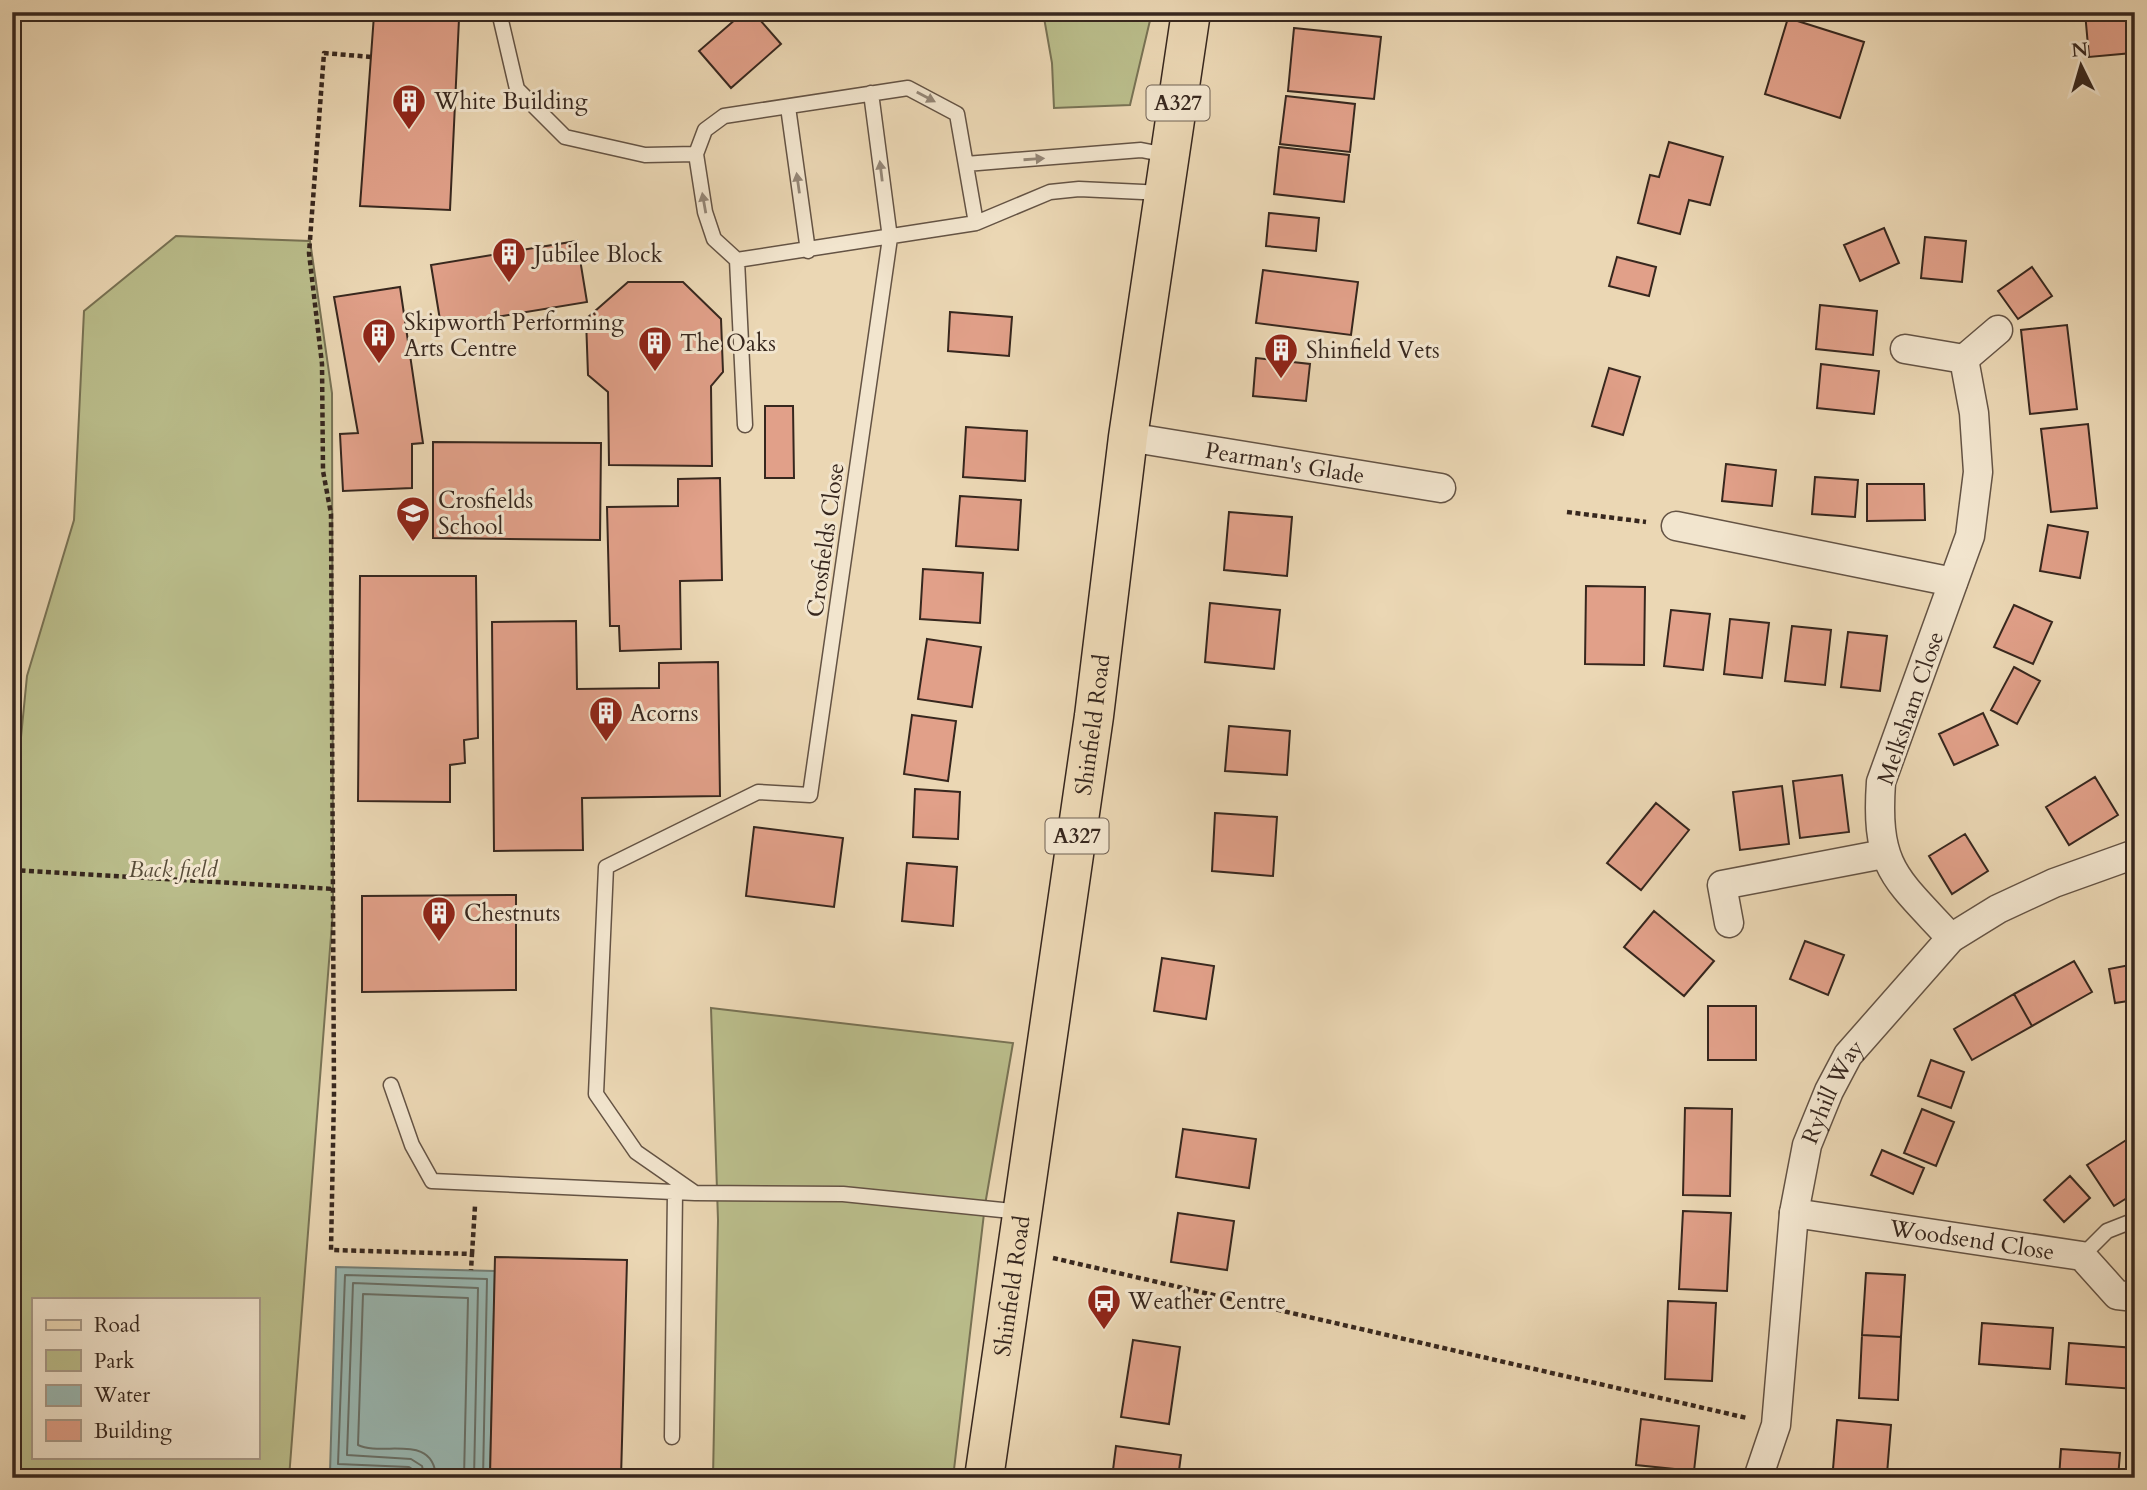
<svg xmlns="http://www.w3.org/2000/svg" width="2147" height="1490" font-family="Cardo,serif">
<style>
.green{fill:#babd8b;stroke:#787254;stroke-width:2;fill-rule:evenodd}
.water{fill:#99b8b3;stroke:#727e77;stroke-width:2}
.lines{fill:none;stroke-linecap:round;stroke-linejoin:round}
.shore{stroke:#687068;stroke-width:2}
.building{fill:#e1a089;stroke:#37271e;stroke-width:2}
.service-casing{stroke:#645344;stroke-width:17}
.minor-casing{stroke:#645344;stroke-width:31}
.primary-casing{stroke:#37271e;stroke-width:41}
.path{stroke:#37271e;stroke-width:4.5;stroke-dasharray:5 3.5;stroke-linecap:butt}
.service{stroke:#f2e5ce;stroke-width:14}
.minor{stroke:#f2e5ce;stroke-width:28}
.primary{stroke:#ebd7b4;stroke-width:38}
.oneway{fill:#948676}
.labels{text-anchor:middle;stroke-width:6;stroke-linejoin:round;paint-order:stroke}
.shield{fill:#f2e5ce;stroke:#6f6053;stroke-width:2}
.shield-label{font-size:21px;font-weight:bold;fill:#37271e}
.poi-label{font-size:23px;fill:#37271e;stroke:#f2e5ce;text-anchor:start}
.street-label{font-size:23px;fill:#37271e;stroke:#f2e5ce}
.park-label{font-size:23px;font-style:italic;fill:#584c39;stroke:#f2e5ce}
</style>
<rect width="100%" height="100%" fill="#ebd7b4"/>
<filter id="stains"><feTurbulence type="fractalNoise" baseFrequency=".00286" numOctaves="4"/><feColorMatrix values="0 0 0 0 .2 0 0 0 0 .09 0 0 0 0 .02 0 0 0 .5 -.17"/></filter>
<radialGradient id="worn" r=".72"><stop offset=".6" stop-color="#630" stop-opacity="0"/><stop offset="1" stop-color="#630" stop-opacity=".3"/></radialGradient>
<!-- green -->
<path class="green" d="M1043,12h109l-22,93 -76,3 -2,-45z
M176,236l134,5 22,152 1,517 -44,568h-277v-649l15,-153 47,-156 10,-209zM33,1299h224v158h-224z
M711,1008l302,35 -28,162 -32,273h-240l5,-258z"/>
<!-- water -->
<path class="water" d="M336,1267l159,4 -5,205 -160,-3z"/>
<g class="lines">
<!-- shore -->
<path class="shore" d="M417,1478l-2,-7 -6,-4 -71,-3 7,-189 142,4 -4,199
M425,1478l-3,-12 -11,-7 -64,-4 6,-172 125,5 -4,190
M436,1478c-2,-46 -53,-21 -78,-33l5,-151 105,4 -4,180"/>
</g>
<!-- building -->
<path class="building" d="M744,12h9l28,32 -50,44 -32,-37z
M1347,12h63l-1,6z
M2085,12h44l3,41 -43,4z
M2129,12h6v41h-3z
M374,15l85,4 -9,191 -90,-4z
M1788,18l76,24 -24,76 -75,-24z
M1294,28l87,9 -7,62 -86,-8z
M1286,96l69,8 -5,48 -70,-8z
M1669,142l54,15 -13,48 -21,-5 -9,34 -42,-11 12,-48 9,2z
M1279,147l70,8 -5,47 -70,-8z
M1269,213l50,5 -3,33 -50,-5z
M1884,228l15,35 -39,18 -16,-36z
M1925,237l41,4 -4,41 -41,-4z
M577,241l10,61 -146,24 -10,-61z
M1617,257l39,10 -7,29 -40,-10z
M2032,267l20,29 -34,23 -20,-28z
M1263,270l95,12 -7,53 -95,-12z
M628,282h55l38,37 2,53 -12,14 1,80 -103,-1 -1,-73 -20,-17 -2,-56z
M400,287l23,156 -11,1v44l-69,3 -3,-57 18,-1 -24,-136z
M1820,305l57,6 -4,44 -57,-6z
M950,312l62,5 -3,39 -61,-5z
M2067,325l10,84 -47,5 -9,-84z
M1256,358l54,6 -4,37 -53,-5z
M1821,364l58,7 -5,43 -57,-6z
M1609,368l31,9 -17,58 -31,-9z
M765,406h28l1,72h-29z
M2088,424l9,84 -46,4 -10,-83z
M966,427l61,4 -2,50 -62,-4z
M433,442l168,1 -1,97 -167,-2z
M1726,464l50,6 -4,36 -50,-5z
M1815,477l43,3 -3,37 -43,-3z
M720,478l2,102 -42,1 1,68 -61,2 -1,-25h-9l-3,-119 71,-1v-27z
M1867,484h57l1,36 -58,1z
M960,496l61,4 -3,50 -62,-4z
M1229,512l63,5 -5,59 -63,-6z
M2048,525l40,7 -8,46 -40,-7z
M923,569l60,4 -3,50 -60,-4z
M360,576h116l2,162 -14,2 1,23 -15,2v37l-92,-1z
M1586,586l59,1 -1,78 -59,-1z
M1210,603l70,7 -6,59 -69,-7z
M2014,605l38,17 -19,42 -39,-17z
M1671,610l39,4 -7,56 -39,-4z
M1730,619l39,4 -7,55 -38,-4z
M576,621l1,68 82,-1v-25l59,-1 2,134 -138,2 1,52 -89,1 -2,-229z
M1792,626l39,4 -6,55 -40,-4z
M1848,632l39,4 -7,55 -39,-4z
M927,639l54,8 -9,60 -54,-8z
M2014,667l26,14 -23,43 -26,-14z
M1983,713l15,32 -44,20 -15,-31z
M912,715l44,6 -8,60 -44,-7z
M1229,726l61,5 -3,44 -62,-4z
M1842,775l7,57 -49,6 -7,-57z
M2095,777l23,38 -49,30 -23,-38z
M1782,786l7,58 -49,6 -7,-58z
M915,789l45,3 -2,47 -45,-2z
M1656,803l33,27 -48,60 -34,-27z
M1215,813l62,4 -4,59 -61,-5z
M754,827l89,11 -9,69 -88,-11z
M1965,834l23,37 -36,23 -23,-38z
M907,863l50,4 -4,59 -51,-5z
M516,895v95l-154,2v-96z
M1654,911l60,50 -30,35 -60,-49z
M1805,941l39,14 -16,40 -38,-16z
M1162,958l52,8 -8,53 -52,-8z
M2074,961l18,31 -60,34 -18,-32z
M2135,964v36l-20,3 -6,-34z
M2014,994l18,32 -60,34 -18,-31z
M1708,1006h48v54h-48z
M1931,1060l33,12 -13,36 -33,-12z
M1685,1108l47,1 -2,87 -47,-1z
M1922,1109l32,13 -18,44 -32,-13z
M1183,1129l73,10 -7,49 -73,-11z
M2131,1137l4,6v50l-21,13 -27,-41z
M1882,1150l42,18 -11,26 -42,-19z
M2070,1176l20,22 -26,24 -20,-22z
M1683,1211l48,2 -4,78 -48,-2z
M1178,1213l56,8 -7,49 -56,-8z
M495,1257l132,3 -6,218 -131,-2z
M1866,1273l39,2 -4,62 -39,-2z
M1668,1301l48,2 -4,78 -47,-2z
M1982,1323l71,5 -3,41 -71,-5z
M1862,1335l39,2 -3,63 -39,-2z
M1133,1340l47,7 -11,77 -48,-7z
M2069,1343l66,5v41l-69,-5z
M1641,1419l58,7 -5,45 -58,-6z
M1837,1420l54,5 -4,49 -54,-5z
M1116,1446l65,9 -3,23h-66z
M2061,1449l59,4 -2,25h-59z"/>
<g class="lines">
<!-- service casing -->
<g class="service-casing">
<path id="service" d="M499,12l18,77 48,48 80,18 51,-1
M788,107l20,144
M966,164l175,-14 26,5
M737,260l239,-37 74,-31 29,-3 85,4
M745,425l-8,-165 -23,-21 -9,-27 -9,-58 9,-24 19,-14 184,-28 49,26 19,109
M391,1085l21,60 20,36 263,12 148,1 179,18
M695,1193l-59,-41 -40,-58 10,-227 152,-75 52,3 80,-557 -19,-145
M2082,1256l25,-25 28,-11
M672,1437l3,-245"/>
</g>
<!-- minor casing -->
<g class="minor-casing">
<g id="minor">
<path d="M1905,349l59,10 10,54 4,59 -8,64 -89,246c-6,87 15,96 70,156"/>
<path d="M1964,359l34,-29"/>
<path id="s1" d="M1128,437l313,51"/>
<path d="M1676,526l277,56"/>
<path d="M1729,923l-7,-38 162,-31"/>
<path id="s2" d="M1794,1213l288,43 35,39 18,2"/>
<path id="s3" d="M1758,1478l18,-53 18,-212 13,-68 22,-54 19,-36 103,-117 47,-29 56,-26 81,-29"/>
</g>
</g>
<!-- primary casing -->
<g class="primary-casing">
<g id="primary">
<path id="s4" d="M984,1478l110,-762 34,-279 63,-425"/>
</g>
</g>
<!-- path -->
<path class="path" d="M371,57l-47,-4 -15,200 13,111 1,107 8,43 3,580 -3,156 141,4 -1,16
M1567,512l79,10
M12,870l321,19
M472,1254l3,-48
M1053,1258l694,160"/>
<!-- service -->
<use href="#service" class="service"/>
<!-- minor -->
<use href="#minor" class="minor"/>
<!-- primary -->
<use href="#primary" class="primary"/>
</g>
<!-- one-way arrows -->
<defs><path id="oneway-solid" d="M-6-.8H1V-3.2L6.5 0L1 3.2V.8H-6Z" transform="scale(1.75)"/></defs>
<g class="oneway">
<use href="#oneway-solid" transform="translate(926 97) rotate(28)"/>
<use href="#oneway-solid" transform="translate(1034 159) rotate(-4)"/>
<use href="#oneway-solid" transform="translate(881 171) rotate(-97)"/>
<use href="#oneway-solid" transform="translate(798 183) rotate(-98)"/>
<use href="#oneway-solid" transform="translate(704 203) rotate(-100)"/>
</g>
<!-- icons -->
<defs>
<g id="building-pin" transform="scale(1.75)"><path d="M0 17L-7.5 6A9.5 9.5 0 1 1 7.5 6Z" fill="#8f2418" stroke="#f2e5ce"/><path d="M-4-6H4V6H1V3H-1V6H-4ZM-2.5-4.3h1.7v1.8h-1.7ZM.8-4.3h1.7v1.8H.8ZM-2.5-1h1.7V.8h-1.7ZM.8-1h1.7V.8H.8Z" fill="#fff"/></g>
<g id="school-pin" transform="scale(1.75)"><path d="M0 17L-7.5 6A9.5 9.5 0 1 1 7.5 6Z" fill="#8f2418" stroke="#f2e5ce"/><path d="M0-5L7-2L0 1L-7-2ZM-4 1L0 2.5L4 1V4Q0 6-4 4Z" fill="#fff"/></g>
<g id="bus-pin" transform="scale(1.75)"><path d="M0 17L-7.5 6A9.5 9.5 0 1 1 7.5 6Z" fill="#8f2418" stroke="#f2e5ce"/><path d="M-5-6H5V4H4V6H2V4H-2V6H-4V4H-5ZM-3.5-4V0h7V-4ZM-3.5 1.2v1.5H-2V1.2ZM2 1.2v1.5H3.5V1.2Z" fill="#fff"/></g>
</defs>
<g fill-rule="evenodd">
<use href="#building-pin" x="409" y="101"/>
<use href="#building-pin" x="509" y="254"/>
<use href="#building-pin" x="379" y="335"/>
<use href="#building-pin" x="655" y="343"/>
<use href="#building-pin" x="1281" y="350"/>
<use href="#school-pin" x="413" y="513"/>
<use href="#building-pin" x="606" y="713"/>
<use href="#building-pin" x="439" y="913"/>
<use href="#bus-pin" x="1104" y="1301"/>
</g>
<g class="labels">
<!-- shield labels -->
<g class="shield">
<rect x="1146.5" y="85.5" width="63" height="35" rx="5"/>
<rect x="1045.5" y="818.5" width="63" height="35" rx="5"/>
</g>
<g class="shield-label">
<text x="1178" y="110">A327</text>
<text x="1077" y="843">A327</text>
</g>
<!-- poi labels -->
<g class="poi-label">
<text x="434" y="109">White Building</text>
<text x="534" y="262">Jubilee Block</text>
<text x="404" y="330">Skipworth Performing<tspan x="404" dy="26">Arts Centre</tspan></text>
<text x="680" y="351">The Oaks</text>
<text x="1306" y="358">Shinfield Vets</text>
<text x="438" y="508">Crosfields<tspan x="438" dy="26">School</tspan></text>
<text x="630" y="721">Acorns</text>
<text x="464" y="921">Chestnuts</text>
<text x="1128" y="1309">Weather Centre</text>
</g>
<!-- street labels -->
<g class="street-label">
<text dy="8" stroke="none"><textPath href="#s1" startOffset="159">Pearman's Glade</textPath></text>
<text transform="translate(825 540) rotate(-82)" y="8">Crosfields Close</text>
<text transform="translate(1910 708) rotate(-71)" y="8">Melksham Close</text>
<text dy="8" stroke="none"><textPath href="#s4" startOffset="761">Shinfield Road</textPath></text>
<text dy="8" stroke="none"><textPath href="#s3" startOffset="397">Ryhill Way</textPath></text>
<text dy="8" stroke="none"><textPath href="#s2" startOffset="180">Woodsend Close</textPath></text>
<text dy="8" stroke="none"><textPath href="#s4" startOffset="194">Shinfield Road</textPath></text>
</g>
<!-- park labels -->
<g class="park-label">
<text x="173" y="877">Back field</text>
</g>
</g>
<!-- margin -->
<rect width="2147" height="1490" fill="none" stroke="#ebd7b4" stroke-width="42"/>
<rect x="14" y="14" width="2119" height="1462" fill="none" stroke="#37271e" stroke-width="3.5"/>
<rect x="21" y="21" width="2105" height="1448" fill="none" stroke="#37271e" stroke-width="2"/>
<!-- legend -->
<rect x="32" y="1298" width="228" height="161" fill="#f2e5ce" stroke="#a79988" stroke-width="2"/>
<rect x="46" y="1320" width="35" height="10" fill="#ebd7b4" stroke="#a79988" stroke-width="2"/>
<text x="94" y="1332" font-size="21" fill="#37271e">Road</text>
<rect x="46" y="1350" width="35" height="21" fill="#babd8b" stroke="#a79988" stroke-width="2"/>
<text x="94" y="1368" font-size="21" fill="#37271e">Park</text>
<rect x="46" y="1385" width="35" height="21" fill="#99b8b3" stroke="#a79988" stroke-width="2"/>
<text x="94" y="1402" font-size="21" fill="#37271e">Water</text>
<rect x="46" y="1420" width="35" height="21" fill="#e1a089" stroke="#a79988" stroke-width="2"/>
<text x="94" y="1438" font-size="21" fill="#37271e">Building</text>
<!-- north arrow -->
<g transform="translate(2081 66) rotate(355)" stroke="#f2e5ce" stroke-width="5" paint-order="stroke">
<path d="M0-5L12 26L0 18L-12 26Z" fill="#37271e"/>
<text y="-10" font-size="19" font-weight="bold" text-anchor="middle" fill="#37271e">N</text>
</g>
<rect width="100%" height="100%" filter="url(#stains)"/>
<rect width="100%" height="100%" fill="url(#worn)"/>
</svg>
